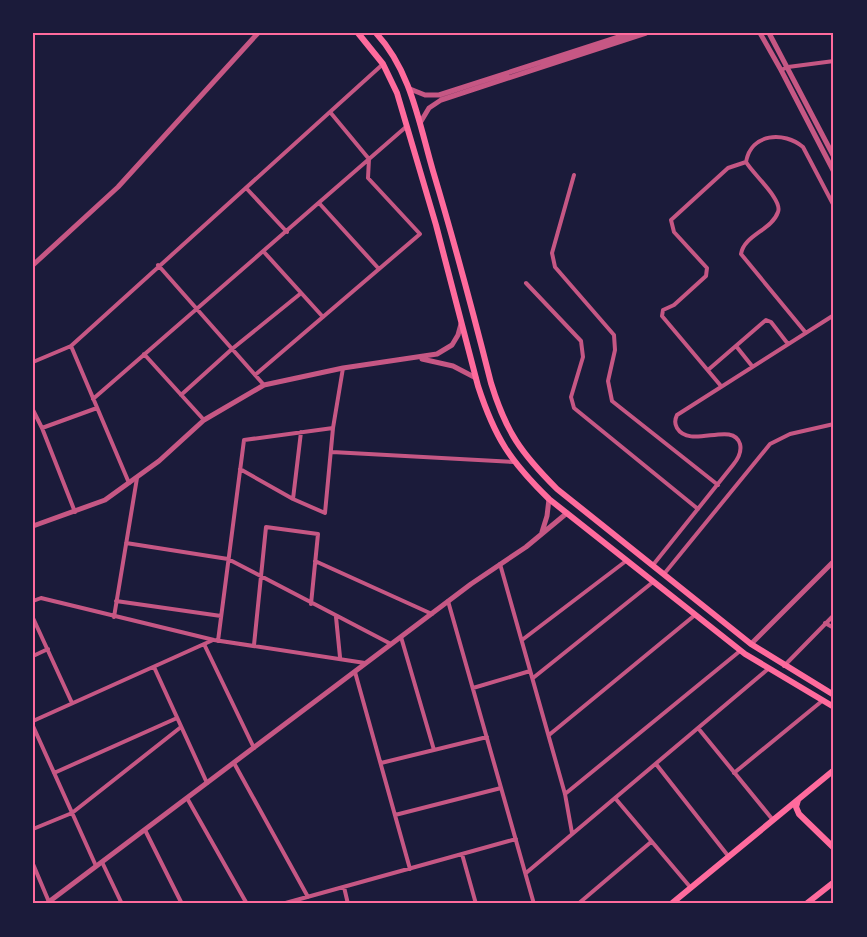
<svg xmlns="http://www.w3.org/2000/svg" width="867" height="937" font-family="Ubuntu,sans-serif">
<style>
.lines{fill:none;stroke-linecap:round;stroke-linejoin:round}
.minor{stroke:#c65784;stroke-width:4}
.tertiary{stroke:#c65784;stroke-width:5}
.secondary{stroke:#ff6b9d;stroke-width:6}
.neatline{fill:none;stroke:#ff6b9d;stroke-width:2}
</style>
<rect width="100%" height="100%" fill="#1b1b3a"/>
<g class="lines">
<!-- minor -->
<path class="minor" d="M781,70l7,-3 46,-6
M574,175l-22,78 3,14 59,68 1,15 -7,31 4,20 106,84
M247,189l40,43
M319,203l60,66
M264,252l59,65
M158,265l106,120
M526,283l55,58 2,16 -12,40 3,11 124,101
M806,333l-65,-79c3,-19 31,-24 37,-42 5,-12 -25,-38 -32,-50 5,-29 38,-31 57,-15l31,59
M71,346l58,137
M736,346l16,20
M144,354l60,66
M33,362l38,-16 312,-282
M708,370l58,-50 5,2 17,22
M255,375l165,-141 -52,-56 1,-19 -39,-47
M721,386l-59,-70 1,-6 11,-5 32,-29 1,-8 -33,-36 -3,-12 57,-52 18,-6
M181,395l51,-46 68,-55
M93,399l314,-273
M33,410l9,18 33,84
M42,428l55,-20
M332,452l182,10
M240,469l53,30 32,14 8,-85 10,-60
M293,499l8,-67
M126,543l102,16 163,85
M315,561l117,53
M500,564l65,230 7,39
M653,565l80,-100c5,-6 9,-13 7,-21 -7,-24 -50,6 -63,-16 -3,-5 -2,-9 0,-13l157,-100
M664,574l106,-130 20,-10 44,-10
M33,601l8,-3 173,42 151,23
M116,601l105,15
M448,601l86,303
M114,617l23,-139
M336,617l4,40
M33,618l39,85
M825,623l9,5
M401,637l33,113
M522,640l104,-79
M218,641l26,-201 89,-12
M204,644l50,104
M254,645l12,-118 52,7 -7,70
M33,656l15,-7
M784,666l50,-51
M154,667l53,116
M355,672l55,197
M533,678l120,-96
M473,688l57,-17
M33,721l180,-81
M33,726l63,140
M698,728l75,92
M549,735l146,-120
M234,763l74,134
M381,763l106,-26
M656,764l73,93
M54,773l123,-55
M734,773l88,-72
M565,794l175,-143
M187,798l60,106
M615,798l76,90
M395,815l106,-27
M33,829l39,-16 109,-86
M145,830l37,74
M462,854l14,50
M102,862l20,42
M33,864l16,38
M526,873l242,-204
M344,887l4,17
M282,904l234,-65
M578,904l73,-62"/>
<!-- tertiary -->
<path class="tertiary" d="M760,33l21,37 53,102
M769,33l65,124
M410,89l15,6h14l192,-62
M420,123l9,-15 12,-8 205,-67
M33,265l85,-78 140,-154
M422,359l31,7 23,12
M33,526l72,-26 54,-39 45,-41 60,-35 79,-17 94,-14 15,-9 6,-10 3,-11
M542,532l5,-16 2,-17
M751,644l83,-83
M46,904l425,-320 55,-37 41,-34"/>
<!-- secondary -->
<path class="secondary" d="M358,33l25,31 14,29 39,132 42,161c17,52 32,75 71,113l196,155 89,53
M376,33c35,38 43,90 57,138 21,70 40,141 58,212 15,49 30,70 66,106l194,155 83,51
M798,800l-2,7 3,7 35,34
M671,904l163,-134
M806,904l28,-22"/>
</g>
<!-- border -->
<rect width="867" height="937" fill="none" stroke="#1b1b3a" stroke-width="69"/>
<rect x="34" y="34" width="798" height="868" class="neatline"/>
</svg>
